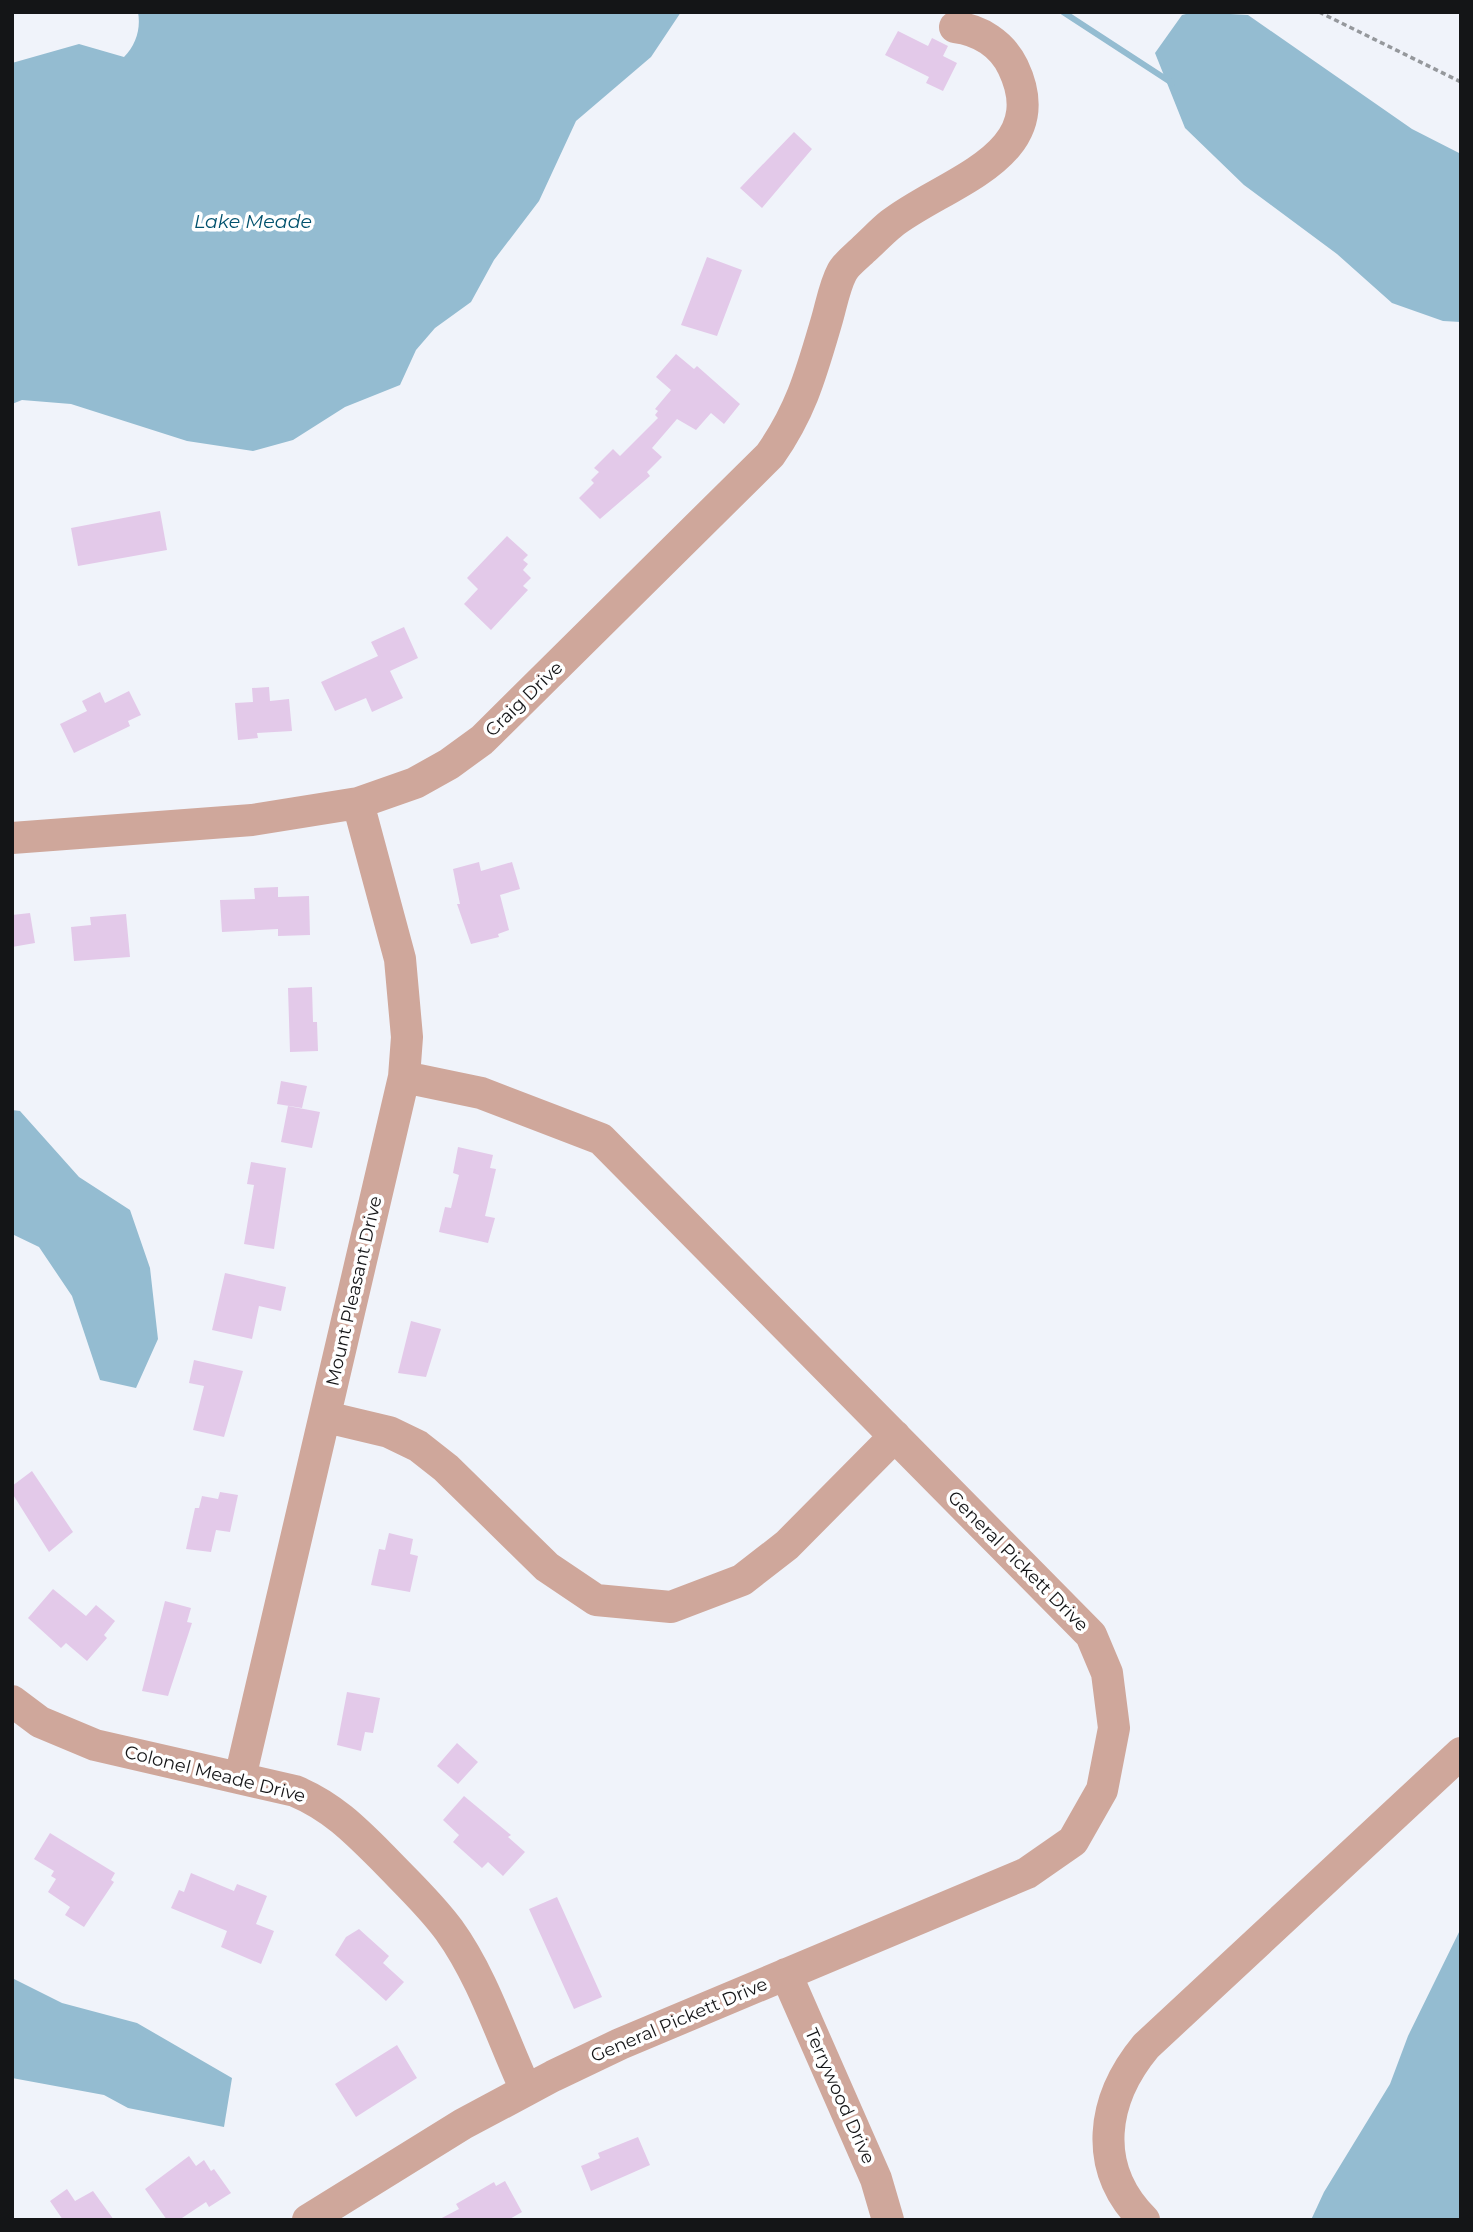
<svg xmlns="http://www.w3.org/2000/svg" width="1473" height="2232" font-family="Montserrat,sans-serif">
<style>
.water{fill:#94bcd1}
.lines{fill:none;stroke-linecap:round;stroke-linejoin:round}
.stream{stroke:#94bcd1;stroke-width:6}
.building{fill:#e3c9e9}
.path{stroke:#95989c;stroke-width:3.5;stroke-dasharray:5 3.5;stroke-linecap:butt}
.minor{stroke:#cfa79b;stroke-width:32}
.labels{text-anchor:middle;stroke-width:7;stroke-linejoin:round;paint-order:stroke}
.street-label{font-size:18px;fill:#141517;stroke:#fff}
.water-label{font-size:19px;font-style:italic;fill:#00516d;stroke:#fff}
</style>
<rect width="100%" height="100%" fill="#f0f3fa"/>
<!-- water -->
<path class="water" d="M138,12h543l-30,45 -75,64 -37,80 -45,59 -23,42 -36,26 -19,22 -16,35 -55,22 -52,33 -40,11 -66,-10 -116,-37 -49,-4 -10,4v-341l67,-19 45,13c12,-12 17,-28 14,-45z
M1194,12l54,3 164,114 49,25v168l-18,-1 -51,-18 -55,-49 -93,-69 -59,-57 -30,-75 27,-38z
M12,1110l8,1 59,66 51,33 20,58 8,71 -22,49 -36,-8 -28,-84 -33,-49 -27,-13z
M1461,1928v292h-150l13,-28 66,-108 18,-48z
M12,1978l50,25 75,20 95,55 -8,49 -96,-19 -24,-13 -92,-17z"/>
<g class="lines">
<!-- stream -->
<path class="stream" d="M1063,12l109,71"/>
</g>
<!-- building -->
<path class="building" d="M898,31l30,15 4,-8 16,8 -5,10 14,7 -14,28 -17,-8 3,-6 -44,-22z
M794,132l18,17 -50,59 -22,-20z
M707,257l35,13 -25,66 -36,-11z
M676,354l18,15 3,-3 43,38 -16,20 -13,-11 -15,17 -19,-11 -25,29 10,9 -15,15 3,4 -50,43 -21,-21 15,-15 -3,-3 8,-8 -5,-4 19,-19 7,7 38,-38 -3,-3 3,-4 -3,-2 16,-19 -15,-13z
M160,511l7,39 -89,16 -7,-38z
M507,536l21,19 -5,5 5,4 -5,6 8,8 -8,8 5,4 -37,40 -27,-26 14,-15 -11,-11z
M404,627l14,31 -28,13 13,27 -31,14 -6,-14 -31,13 -14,-29 57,-26 -7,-14z
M269,687l1,14 19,-2 3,32 -35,2 1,5 -20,2 -3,-37 18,-1 -1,-14z
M129,691l12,24 -13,6 2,5 -56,27 -14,-29 27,-13 -5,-10 18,-9 5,11z
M479,862l2,9 31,-9 8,27 -20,6 9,35 -11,4 1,3 -28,7 -14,-40h3l-7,-35z
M278,887v10l31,-1 1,39 -32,1v-7l-56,3 -2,-32 35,-1 -1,-11z
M30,913l5,30 -23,4v-32z
M126,914l4,43 -56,4 -3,-34 20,-2 -1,-8z
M312,987l1,35h4l1,29 -28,1 -2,-64z
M281,1081l26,5 -5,22 -25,-4z
M288,1106l32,6 -8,36 -31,-6z
M458,1147l35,8 -3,13 6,1 -11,47 10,2 -7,25 -49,-11 6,-25 6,1 8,-33 -6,-2z
M251,1162l35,6 -12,81 -30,-5 10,-59 -7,-1z
M225,1273l61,14 -5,24 -22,-5 -7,33 -40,-9z
M411,1321l30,8 -15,48 -28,-4z
M194,1360l49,11 -19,66 -31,-7 11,-44 -15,-3z
M32,1471l41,61 -24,20 -37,-59v-7z
M220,1492l18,3 -8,37 -14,-2 -5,22 -25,-3 9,-41h4l3,-12 16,3z
M389,1533l24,6 -3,15 8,2 -8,36 -39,-7 8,-36 6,1z
M53,1589l33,27 10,-11 19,16 -11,14 3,3 -20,23 -21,-18 -5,5 -33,-30z
M165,1601l26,7 -4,14 5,1 -24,73 -26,-5z
M347,1692l33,6 -7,35 -8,-1 -4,19 -24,-6z
M457,1743l21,19 -20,22 -21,-18z
M464,1796l47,39 -3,2 17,15 -22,24 -15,-14 -6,6 -29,-26 6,-7 -16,-15z
M50,1833l65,40 -4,7 3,2 -30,45 -19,-12 5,-8 -22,-15 8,-13 -5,-3 3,-5 -20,-12z
M191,1873l43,18 3,-7 30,12 -11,28 18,7 -13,33 -40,-17 6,-16 -56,-23 8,-18 5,2z
M557,1897l45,100 -28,12 -45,-100z
M359,1929l30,27 -6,7 21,19 -18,19 -51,-46 11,-18z
M397,2045l20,33 -61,39 -21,-33z
M638,2137l12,28 -59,26 -10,-25 19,-8 -2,-5z
M189,2156l7,10 8,-6 7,11 3,-2 17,24 -22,14 -3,-5 -27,18h-12l-22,-31z
M505,2181l17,31 -14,8h-70l21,-11 -3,-5 38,-22 2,4z
M67,2189l8,12 18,-10 21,29h-51l-13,-19z"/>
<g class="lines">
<!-- path -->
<path class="path" d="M1319,12l142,70"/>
<!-- minor -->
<path class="minor" d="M12,838l240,-18 106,-17 57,-20 34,-19 33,-24 288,-285c31,-44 41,-81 56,-132 5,-16 8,-36 16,-51 4,-8 15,-16 22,-23 9,-8 18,-18 27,-25 53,-42 165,-67 122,-157 -11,-23 -33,-37 -58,-40
M326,1417l63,15 29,14 28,22 101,99 49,33 75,7 71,-27 45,-35 108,-109
M12,1701l28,21 55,23 200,46c38,16 61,40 89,68 22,23 46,45 65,71 34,47 53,108 77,160
M240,1778l164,-701 3,-40 -7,-78 -42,-156
M786,1974l90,205 12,41
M308,2220l155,-96 90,-48 67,-32 407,-171 46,-32 29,-51 12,-62 -7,-55 -16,-38 -490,-496 -120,-46 -77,-16
M1144,2220c-53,-53 -42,-121 2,-174l315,-293"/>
</g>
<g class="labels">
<!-- street labels -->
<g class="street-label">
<text transform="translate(524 699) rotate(-44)" y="6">Craig Drive</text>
<text transform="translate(354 1291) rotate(-77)" y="6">Mount Pleasant Drive</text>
<text transform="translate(1018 1561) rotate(45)" y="6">General Pickett Drive</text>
<text transform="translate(215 1774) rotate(14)" y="6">Colonel Meade Drive</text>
<text transform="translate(679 2020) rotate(-23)" y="6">General Pickett Drive</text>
<text transform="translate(840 2096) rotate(66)" y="6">Terrywood Drive</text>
</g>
<!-- water labels -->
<g class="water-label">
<text x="253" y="228">Lake Meade</text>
</g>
</g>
<!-- border -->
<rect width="1473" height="2232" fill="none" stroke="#141517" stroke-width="28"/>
</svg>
